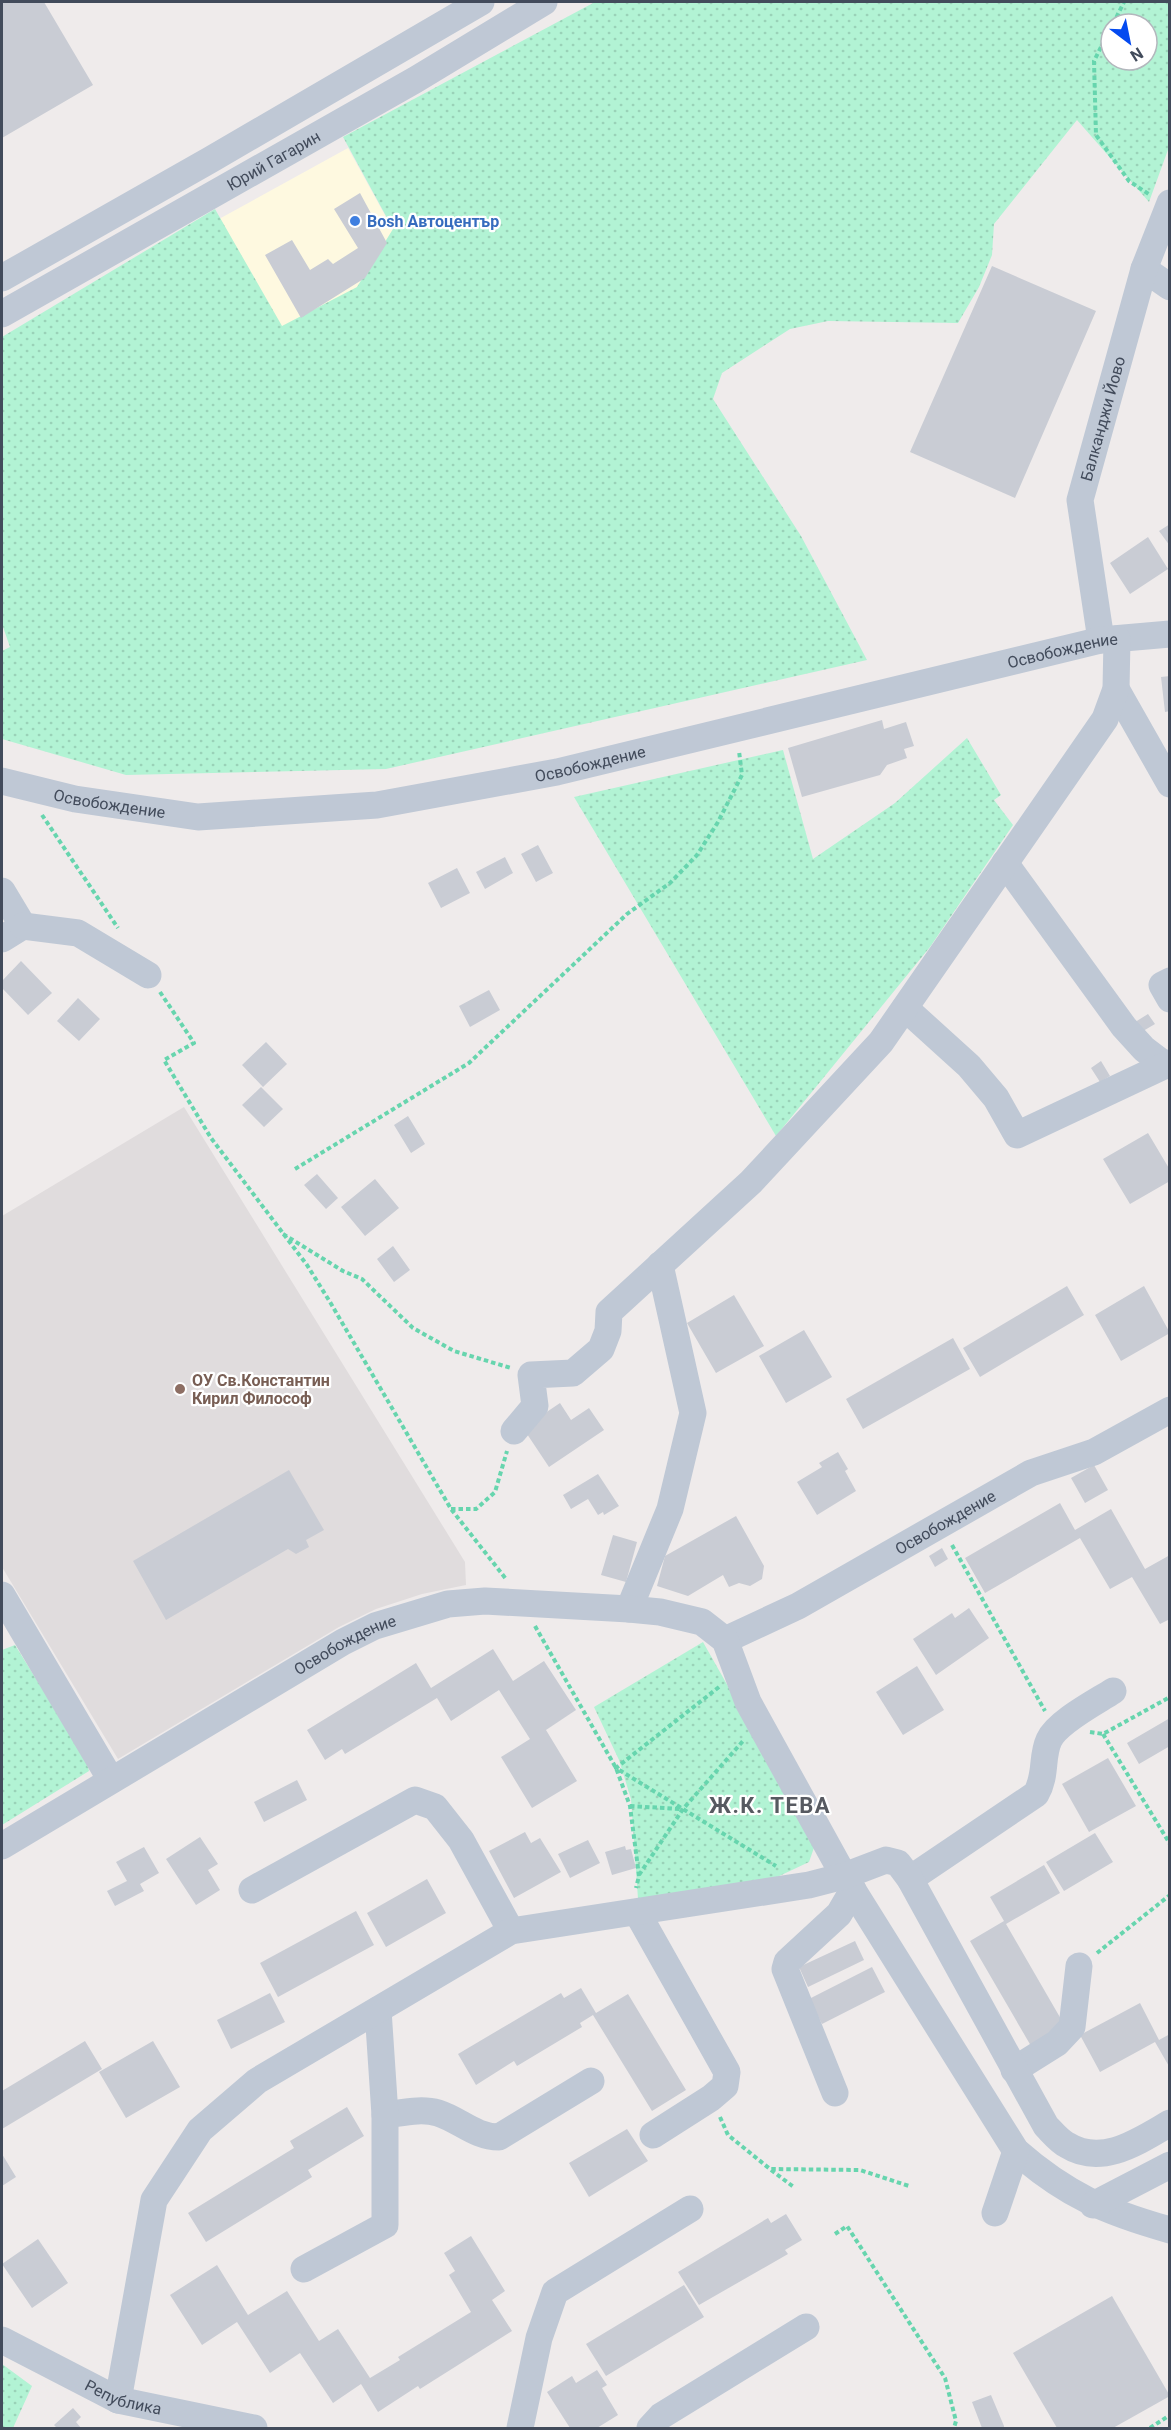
<svg xmlns="http://www.w3.org/2000/svg" width="1171" height="2430" font-family="Roboto,sans-serif">
<style>
.commercial{fill:#fef9e0}
.education{fill:#e0dcdd}
.grass{fill:url(#grass-dots);fill-rule:evenodd}
.building{fill:#c9ccd4}
.lines{fill:none;stroke-linecap:round;stroke-linejoin:round}
.path{stroke:#67d5ae;stroke-width:4;stroke-dasharray:4.5 3;stroke-linecap:butt}
.minor{stroke:#bfc8d5;stroke-width:27}
.shop-dot{fill:#3f7fe0;stroke:#fff;stroke-width:2}
.education-dot{fill:#8d6e63;stroke:#fff;stroke-width:2}
.labels{text-anchor:middle;stroke-width:4.5;stroke-linejoin:round;paint-order:stroke}
.street-label{font-size:16px;fill:#424b5b;stroke:#fff}
.shop-label{font-size:16px;font-weight:bold;fill:#366cbe;stroke:#fff;text-anchor:start}
.education-label{font-size:16px;font-weight:bold;fill:#785e54;stroke:#fff;text-anchor:start}
.district-label{font-size:22px;font-weight:bold;letter-spacing:1.5px;fill:#575a61;stroke:#fff}
</style>
<defs>
<pattern id="grass-dots" width="8" height="8" patternUnits="userSpaceOnUse" patternTransform="scale(1.5)"><rect width="8" height="8" fill="#b2f3d4"/><path d="M2 2h.1M6 6h.1" fill="none" stroke="#9ad2b8" stroke-width="1.8" stroke-linecap="round"/></pattern>
</defs>
<rect width="100%" height="100%" fill="#efebeb"/>
<!-- commercial -->
<path class="commercial" d="M348,148l50,91 -37,59 -75,39 -67,-118z"/>
<!-- education -->
<path class="education" d="M184,1107l281,455 1,23 -44,9 -46,15 -37,18 -221,132 -116,-192v-351z"/>
<!-- grass -->
<path class="grass" d="M595,2h574v145l-20,55 -72,-82 -83,104 -2,31 -13,32 -21,36 -130,-2 -38,8 -68,44 -9,26 88,137 66,124 -481,109 -260,6 -124,-36v-88l8,-4 -8,-23v-287l213,-128 67,117 75,-39 36,-58 -50,-92zM1111,24h36v36h-36z
M967,738l34,57 -7,5 19,25 -83,122 -154,189 -202,-339 209,-47 30,109 82,-56z
M703,1642l113,200 -7,20 -34,16 -137,21 -7,-100 -12,-39 -25,-53z
M15,1645l71,114 3,12 -87,54v-175z
M2,2364l30,22 -19,42h-11z"/>
<!-- building -->
<path class="building" d="M2,2h42l49,83 -91,53z
M360,193l27,50 -22,35 -64,40 -36,-63 27,-15 18,30 18,-11 5,5 25,-16 -24,-39z
M992,266l104,45 -81,187 -105,-46z
M1170,524v22l-11,-15z
M1148,537l20,32 -38,25 -20,-31z
M1170,676v35l-5,1 -4,-35z
M882,720l2,9 22,-7 8,24 -10,3 3,9 -20,7 -7,10 -78,22 -14,-49z
M538,845l15,28 -17,9 -15,-28z
M505,857l8,16 -28,16 -9,-17z
M457,868l13,25 -29,15 -13,-25z
M21,961l31,32 -24,22 -26,-27v-7z
M489,990l11,20 -30,17 -11,-21z
M78,998l22,21 -21,22 -22,-20z
M1148,1014l7,10 -17,10 -6,-10z
M266,1042l21,22 -24,23 -21,-22z
M1101,1061l9,15 -10,6 -9,-14z
M261,1087l22,22 -19,18 -22,-22z
M408,1116l17,28 -14,9 -17,-28z
M1148,1133l22,37v11l-40,23 -27,-45z
M317,1174l21,24 -12,11 -22,-24z
M375,1179l24,29 -34,28 -24,-29z
M393,1246l17,24 -16,12 -17,-23z
M1067,1286l17,29 -104,62 -17,-29z
M1144,1286l26,47 -49,28 -26,-46z
M734,1295l30,51 -48,27 -29,-50z
M804,1330l28,47 -46,26 -27,-47z
M953,1338l17,31 -107,60 -17,-30z
M560,1403l11,17 18,-12 15,22 -55,37 -26,-39z
M838,1452l10,17 -3,2 11,20 -39,24 -20,-33 25,-15 -3,-4z
M1094,1465l14,25 -23,13 -14,-25z
M289,1470l35,60 -18,10 3,7 -13,7 -8,-5 -122,71 -33,-59z
M598,1474l21,32 -15,9 -1,-3 -5,3 -10,-16 -17,10 -8,-14z
M1060,1503l15,27 36,-21 34,60 25,-14v64l-10,5 -28,-47 -22,12 -30,-51 -95,55 -20,-35z
M736,1516l28,50 -2,13 -12,7 -11,-3 -10,4 -6,-12 -35,21 -31,-10 8,-30z
M613,1535l24,7 -11,40 -25,-7z
M942,1548l6,11 -13,8 -6,-11z
M969,1608l20,30 -53,37 -23,-36 39,-26 3,5z
M493,1649l20,32 31,-20 32,49 -30,20 31,51 -45,27 -31,-51 29,-18 -31,-49 -48,31 -14,-23 -92,56 -3,-5 -17,11 -18,-30 109,-67 15,25z
M917,1666l27,44 -41,25 -27,-43z
M1170,1718v28l-31,18 -12,-21z
M1108,1758l28,48 -47,26 -27,-48z
M297,1780l10,20 -43,22 -10,-20z
M525,1832l6,11 9,-5 21,34 -47,26 -25,-47z
M1095,1833l18,29 -49,29 -18,-29z
M200,1837l18,27 -10,6 12,20 -24,15 -30,-46z
M588,1840l12,23 -30,15 -12,-24z
M625,1846l1,4 5,-1 5,19 -24,7 -7,-23z
M144,1847l15,26 -19,11 4,7 -29,15 -8,-15 20,-10 -11,-19z
M1044,1865l16,28 -54,31 59,102 -34,20 -61,-105 34,-20 -14,-24z
M427,1879l19,34 -60,34 -19,-34z
M356,1911l18,34 -96,52 -18,-34z
M855,1941l9,19 -56,27 -9,-20z
M872,1967l13,25 -63,32 -13,-25z
M581,1988l15,25 32,-19 58,96 -34,21 -59,-96 -13,8 2,4 -65,39 -3,-5 -38,24 -18,-31 103,-61 3,5z
M270,1993l15,29 -54,27 -14,-29z
M1140,2003l19,37 11,-6v34l-15,-26 -55,30 -20,-37z
M85,2041l17,28 -100,60v-38z
M153,2041l27,46 -54,31 -27,-46z
M347,2107l17,29 -56,34 4,7 -106,65 -18,-29 106,-65 -4,-7z
M627,2129l21,32 -59,36 -20,-34z
M2,2154l14,23 -14,9z
M786,2214l16,26 -17,10 3,4 -89,51 -21,-33 90,-54 3,5z
M471,2236l34,55 -13,9 20,31 -92,58 -2,-3 -40,26 -17,-28 -28,19 -33,-50 -30,20 -33,-51 -35,23 -32,-50 47,-30 31,50 39,-24 32,50 19,-12 32,49 30,-18 -2,-3 73,-45 -22,-37 6,-4 -11,-18z
M38,2239l30,44 -36,25 -30,-44z
M684,2285l20,32 -98,59 -20,-32z
M1112,2296l58,100 -57,32h-56l-44,-75z
M597,2370l10,15 -5,3 16,27 -21,13h-27l-23,-36 25,-16 4,7z
M991,2395l13,31v2h-22l-10,-26z
M73,2408l8,9 -5,5 5,6h-24l-3,-3z"/>
<g class="lines">
<!-- path -->
<path class="path" d="M1113,24l11,-22
M1111,27l-17,34 2,74 33,46 21,14
M42,815l76,113
M160,992l34,51 -30,17 47,78 96,127 23,37 121,207 55,70
M295,1169l174,-106 158,-149 43,-31 27,-28 21,-33 24,-47 -3,-24
M283,1234l60,37 19,8 51,49 41,23 57,17
M451,1509h25l19,-17 12,-41
M952,1545l93,166
M535,1626l81,142 14,38 9,70 -3,12
M719,1687l-103,81 160,98
M1090,1732l13,2 67,-37
M1103,1734l67,110
M630,1806l50,3
M639,1875l44,-66 60,-68
M1097,1953l73,-58
M720,2117l8,18 42,34 90,1 49,16
M771,2170l24,18
M835,2234l12,-8 98,152 11,43 -2,7
M1150,2428l20,-13"/>
<!-- minor -->
<g class="minor">
<path d="M1144,269l26,18"/>
<path d="M2,278l208,-118 271,-158"/>
<path id="s1" d="M2,314l413,-234 129,-78"/>
<path id="s2" d="M1101,640l-21,-140 64,-231 26,-66"/>
<path d="M1116,689l54,95"/>
<path id="s3" d="M2,781l73,18 123,18 179,-12 180,-33 544,-132 69,-6"/>
<path d="M1005,863l119,164 20,22 21,16"/>
<path d="M2,891l21,35 -21,13"/>
<path d="M23,926l55,7 70,42"/>
<path d="M1170,981l-8,4 8,14"/>
<path d="M905,1008l64,58 27,32 21,37 153,-72"/>
<path d="M514,1431l21,-25 -4,-31 42,-2 28,-24 7,-18 1,-19 142,-130 130,-140 224,-323 11,-30 1,-50"/>
<path d="M2,1595l109,185"/>
<path d="M629,1609l41,-100 23,-96 -33,-148"/>
<path id="s4" d="M725,1640l73,-34 233,-133 63,-21 76,-42"/>
<path id="s5" d="M2,1846l341,-204 32,-16 73,-22 37,-3 144,8 31,3 42,10 23,18 23,62 96,174 172,275c50,44 90,61 154,79"/>
<path d="M910,1879l126,-85c11,-19 5,-37 13,-54 8,-18 47,-38 64,-49"/>
<path d="M252,1890l163,-90 20,7 26,33 50,91"/>
<path d="M638,1914l89,158 -2,14 -14,12 -58,37"/>
<path d="M1014,2070l43,-27 15,-16 7,-61"/>
<path d="M835,2093l-50,-124 2,-7 52,-48 14,-24"/>
<path d="M385,2115c17,-2 36,-7 53,-2 22,7 37,24 61,24l92,-56"/>
<path d="M1093,2205l77,-40"/>
<path d="M995,2213l21,-62"/>
<path d="M304,2269l81,-44v-110l-7,-105"/>
<path id="s6" d="M2,2340l116,60 136,28"/>
<path d="M118,2400l36,-200 46,-70 57,-49 254,-150 298,-46 35,-9 42,-16 12,3 12,16 136,247c6,6 13,15 21,19 35,22 72,-4 103,-22"/>
<path d="M520,2428l19,-90 16,-46 135,-83"/>
<path d="M650,2428l11,-12 145,-89"/>
</g>
</g>
<!-- markers -->
<circle class="shop-dot" cx="355" cy="221" r="6"/>
<circle class="education-dot" cx="180" cy="1389" r="6"/>
<g class="labels">
<!-- street labels -->
<g class="street-label">
<text dy="6" stroke="none"><textPath href="#s1" startOffset="312">Юрий Гагарин</textPath></text>
<text dy="6" stroke="none"><textPath href="#s2" startOffset="226">Балканджи Йово</textPath></text>
<text dy="6" stroke="none"><textPath href="#s3" startOffset="1082">Освобождение</textPath></text>
<text dy="6" stroke="none"><textPath href="#s3" startOffset="596">Освобождение</textPath></text>
<text dy="6" stroke="none"><textPath href="#s3" startOffset="110">Освобождение</textPath></text>
<text dy="6" stroke="none"><textPath href="#s4" startOffset="250">Освобождение</textPath></text>
<text dy="6" stroke="none"><textPath href="#s5" startOffset="398">Освобождение</textPath></text>
<text dy="6" stroke="none"><textPath href="#s6" startOffset="135">Република</textPath></text>
</g>
<!-- shop labels -->
<g class="shop-label">
<text x="367" y="227">Bosh Автоцентър</text>
</g>
<!-- education labels -->
<g class="education-label">
<text x="192" y="1386">ОУ Св.Константин<tspan x="192" dy="18">Кирил Философ</tspan></text>
</g>
<!-- district labels -->
<g class="district-label">
<text x="770" y="1813">Ж.К. ТЕВА</text>
</g>
</g>
<!-- border -->
<rect width="1171" height="2430" fill="none" stroke="#424b5b" stroke-width="6"/>
<!-- north arrow -->
<g transform="translate(1129 42) rotate(148)"><circle r="28" fill="#ffffff" stroke="#b3b7bd" stroke-width="1.5"/>
<path d="M0-4.5L10 22L0 15L-10 22Z" fill="#044af0"/>
<text y="-9" font-size="16" font-weight="bold" text-anchor="middle" fill="#424b5b">N</text>
</g>
</svg>
